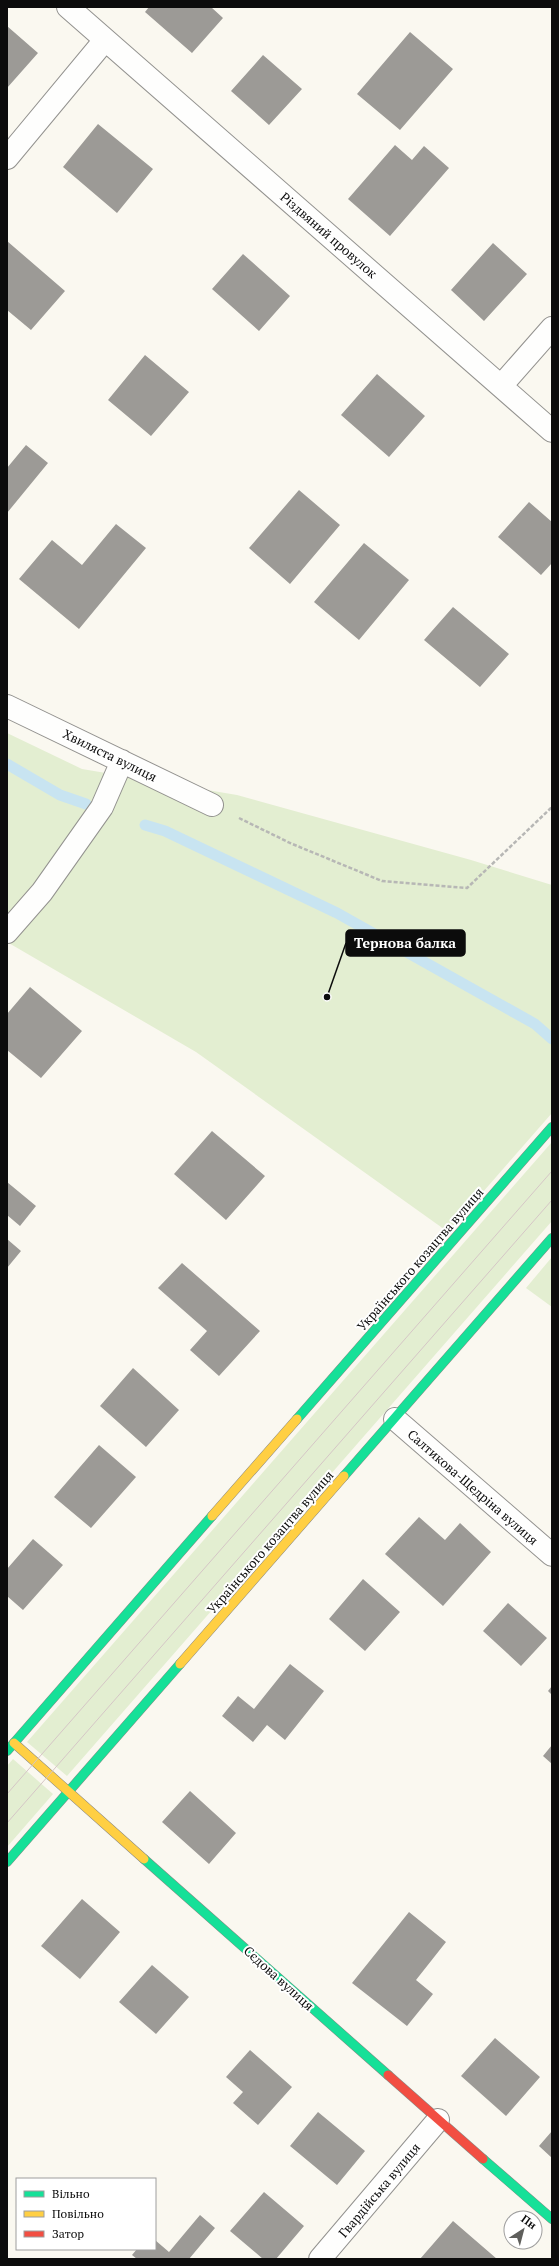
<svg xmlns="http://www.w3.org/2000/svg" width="559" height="2266" font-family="'PT Serif',serif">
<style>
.green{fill:#e3eed1}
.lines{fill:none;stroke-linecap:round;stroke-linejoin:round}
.stream{stroke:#c8e4f1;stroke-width:11}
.building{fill:#9c9a96}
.street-casing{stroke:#93928f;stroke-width:24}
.fast-casing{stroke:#8a8985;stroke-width:10}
.slow-casing{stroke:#8a8985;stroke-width:10}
.jam-casing{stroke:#8a8985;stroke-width:10}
.path{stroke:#b7b7b5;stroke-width:2.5;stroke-dasharray:4 2;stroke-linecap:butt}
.street{stroke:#fefefd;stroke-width:22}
.fast{stroke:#16e098;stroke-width:9}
.slow{stroke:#ffcf43;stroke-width:9}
.jam{stroke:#f24e42;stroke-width:9}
.tram{stroke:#d5c6c6;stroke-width:1}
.labels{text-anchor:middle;stroke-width:4;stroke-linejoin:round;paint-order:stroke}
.street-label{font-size:13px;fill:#0c0c0c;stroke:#fff}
.leader{fill:none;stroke:#0c0c0c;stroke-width:1.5}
.callout-dot{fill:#0c0c0c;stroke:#fff;stroke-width:1.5}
.callout{fill:#0c0c0c;stroke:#0c0c0c;stroke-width:1.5}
.callout-label{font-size:14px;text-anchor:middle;font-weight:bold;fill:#fff}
</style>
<rect width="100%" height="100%" fill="#faf8f0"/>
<!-- green -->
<path class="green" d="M7,733l75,36 155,26 234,65 81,25v228l-104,119 -252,-180 -189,-110z
M552,1142v79l-485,555 -40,-34z
M552,1257v50l-26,-19z
M13,1759l40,35 -46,53v-81z"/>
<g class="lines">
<!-- stream -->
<path class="stream" d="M7,764l53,31 26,9
M145,825l20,6 172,82 198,111 17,15"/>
</g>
<!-- building -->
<path class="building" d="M149,7h62l12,11 -31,35 -47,-41z
M7,26l31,27 -31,35z
M410,32l43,37 -53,61 -43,-36z
M263,55l39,34 -33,36 -38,-34z
M98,124l55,45 -36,44 -54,-46z
M395,145l17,15 12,-14 25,22 -59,68 -42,-37z
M7,241l58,50 -34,39 -24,-20z
M493,243l34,31 -43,47 -33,-31z
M243,254l47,42 -31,35 -47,-42z
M145,355l44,37 -38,44 -43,-36z
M377,374l48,42 -36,41 -48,-42z
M26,445l22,18 -41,50v-45z
M299,490l41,35 -50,59 -41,-36z
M529,502l23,20v41l-11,12 -43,-38z
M116,524l30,24 -67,81 -60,-50 33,-39 30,25z
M364,543l45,37 -50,60 -45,-38z
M453,607l56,47 -29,33 -56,-47z
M30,987l52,44 -41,47 -34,-28v-36z
M212,1131l53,45 -39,44 -52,-46z
M7,1182l29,24 -16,20 -13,-11z
M7,1239l14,12 -14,17z
M182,1263l78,68 -41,45 -29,-26 17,-19 -49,-43z
M133,1368l46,42 -33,37 -46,-41z
M99,1445l37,32 -45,51 -37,-31z
M419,1517l26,23 15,-17 31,29 -48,54 -58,-52z
M33,1539l30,26 -40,45 -16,-14v-27z
M363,1579l37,33 -35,39 -36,-32z
M508,1603l39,35 -26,28 -38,-35z
M290,1664l34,27 -39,49 -18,-15 -14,17 -31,-26 16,-20 16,13z
M552,1686v9l-4,-4z
M552,1745v19l-9,-8z
M190,1791l46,42 -27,31 -47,-42z
M82,1899l38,33 -40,47 -39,-33z
M409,1912l37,30 -30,38 17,14 -26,32 -55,-43z
M152,1965l37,32 -33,37 -37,-32z
M495,2038l45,39 -34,39 -45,-40z
M250,2050l42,37 -34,38 -25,-22 10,-11 -17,-15z
M318,2112l47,39 -28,34 -47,-39z
M552,2131v27l-13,-12z
M264,2192l40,34 -28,33h-13l-33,-28z
M200,2215l15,13 -26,31h-52l-5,-4 5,-6h18v-9l14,12z
M453,2221l44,38h-77z"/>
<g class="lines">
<!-- street casing -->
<g class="street-casing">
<path id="street" d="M68,7l484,424
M7,158l98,-118
M501,386l51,-58
M7,706l205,99
M7,932l35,-40 60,-85 20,-46
M395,1419l157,136
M320,2259l118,-139"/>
</g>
<!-- fast casing -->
<g class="fast-casing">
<path id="fast" d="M297,1419l255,-292
M344,1476l208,-238
M7,1751l205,-235
M144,1859l244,216
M7,1862l173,-198
M483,2159l69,60"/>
</g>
<!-- slow casing -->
<g class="slow-casing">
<path id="slow" d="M212,1516l85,-97
M180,1664l164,-188
M14,1743l130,116"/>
</g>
<!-- jam casing -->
<g class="jam-casing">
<path id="jam" d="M388,2075l95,84"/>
</g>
<!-- path -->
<path class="path" d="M239,818l51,25 92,38 85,7 85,-81"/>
<!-- street -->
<use href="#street" class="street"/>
<!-- fast -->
<use href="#fast" class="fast"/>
<!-- slow -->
<use href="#slow" class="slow"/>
<!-- jam -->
<use href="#jam" class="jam"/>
<!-- tram -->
<path class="tram" d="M7,1794l545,-623
M7,1823l545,-623"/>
</g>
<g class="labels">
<!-- street labels -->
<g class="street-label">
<text transform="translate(329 235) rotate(41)" y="5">Різдвяний провулок</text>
<text transform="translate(110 755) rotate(26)" y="5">Хвиляста вулиця</text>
<text transform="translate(420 1259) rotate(-49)" y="5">Українського козацтва вулиця</text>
<text transform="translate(473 1487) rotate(41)" y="5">Салтикова-Щедріна вулиця</text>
<text transform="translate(270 1542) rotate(-49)" y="5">Українського козацтва вулиця</text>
<text transform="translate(279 1978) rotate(42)" y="5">Сєдова вулиця</text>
<text transform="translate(379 2190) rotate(-50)" y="5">Гвардійська вулиця</text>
</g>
</g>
<!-- callouts -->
<path class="leader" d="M327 997L346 943"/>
<circle class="callout-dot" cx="327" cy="997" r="4"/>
<rect class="callout" x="346" y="930" width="119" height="26" rx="4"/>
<g class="callout-label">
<text x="405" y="948">Тернова балка</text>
</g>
<!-- border -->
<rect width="559" height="2266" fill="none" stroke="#0c0c0c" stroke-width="16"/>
<!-- legend -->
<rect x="16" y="2178" width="140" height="72" fill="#ffffff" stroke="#9e9e9e"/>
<rect x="24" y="2191" width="20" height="6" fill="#16e098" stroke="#9e9e9e"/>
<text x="52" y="2198" font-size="12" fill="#0c0c0c">Вільно</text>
<rect x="24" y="2211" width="20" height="6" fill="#ffcf43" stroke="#9e9e9e"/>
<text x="52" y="2218" font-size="12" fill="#0c0c0c">Повільно</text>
<rect x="24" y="2231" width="20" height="6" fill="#f24e42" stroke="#9e9e9e"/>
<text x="52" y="2238" font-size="12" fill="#0c0c0c">Затор</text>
<!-- north arrow -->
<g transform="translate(523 2230) rotate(36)"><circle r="19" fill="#ffffff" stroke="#9e9e9e"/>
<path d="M0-3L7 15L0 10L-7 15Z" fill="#5f5f5c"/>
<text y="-6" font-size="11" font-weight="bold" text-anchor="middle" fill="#0c0c0c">Пн</text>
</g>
</svg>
